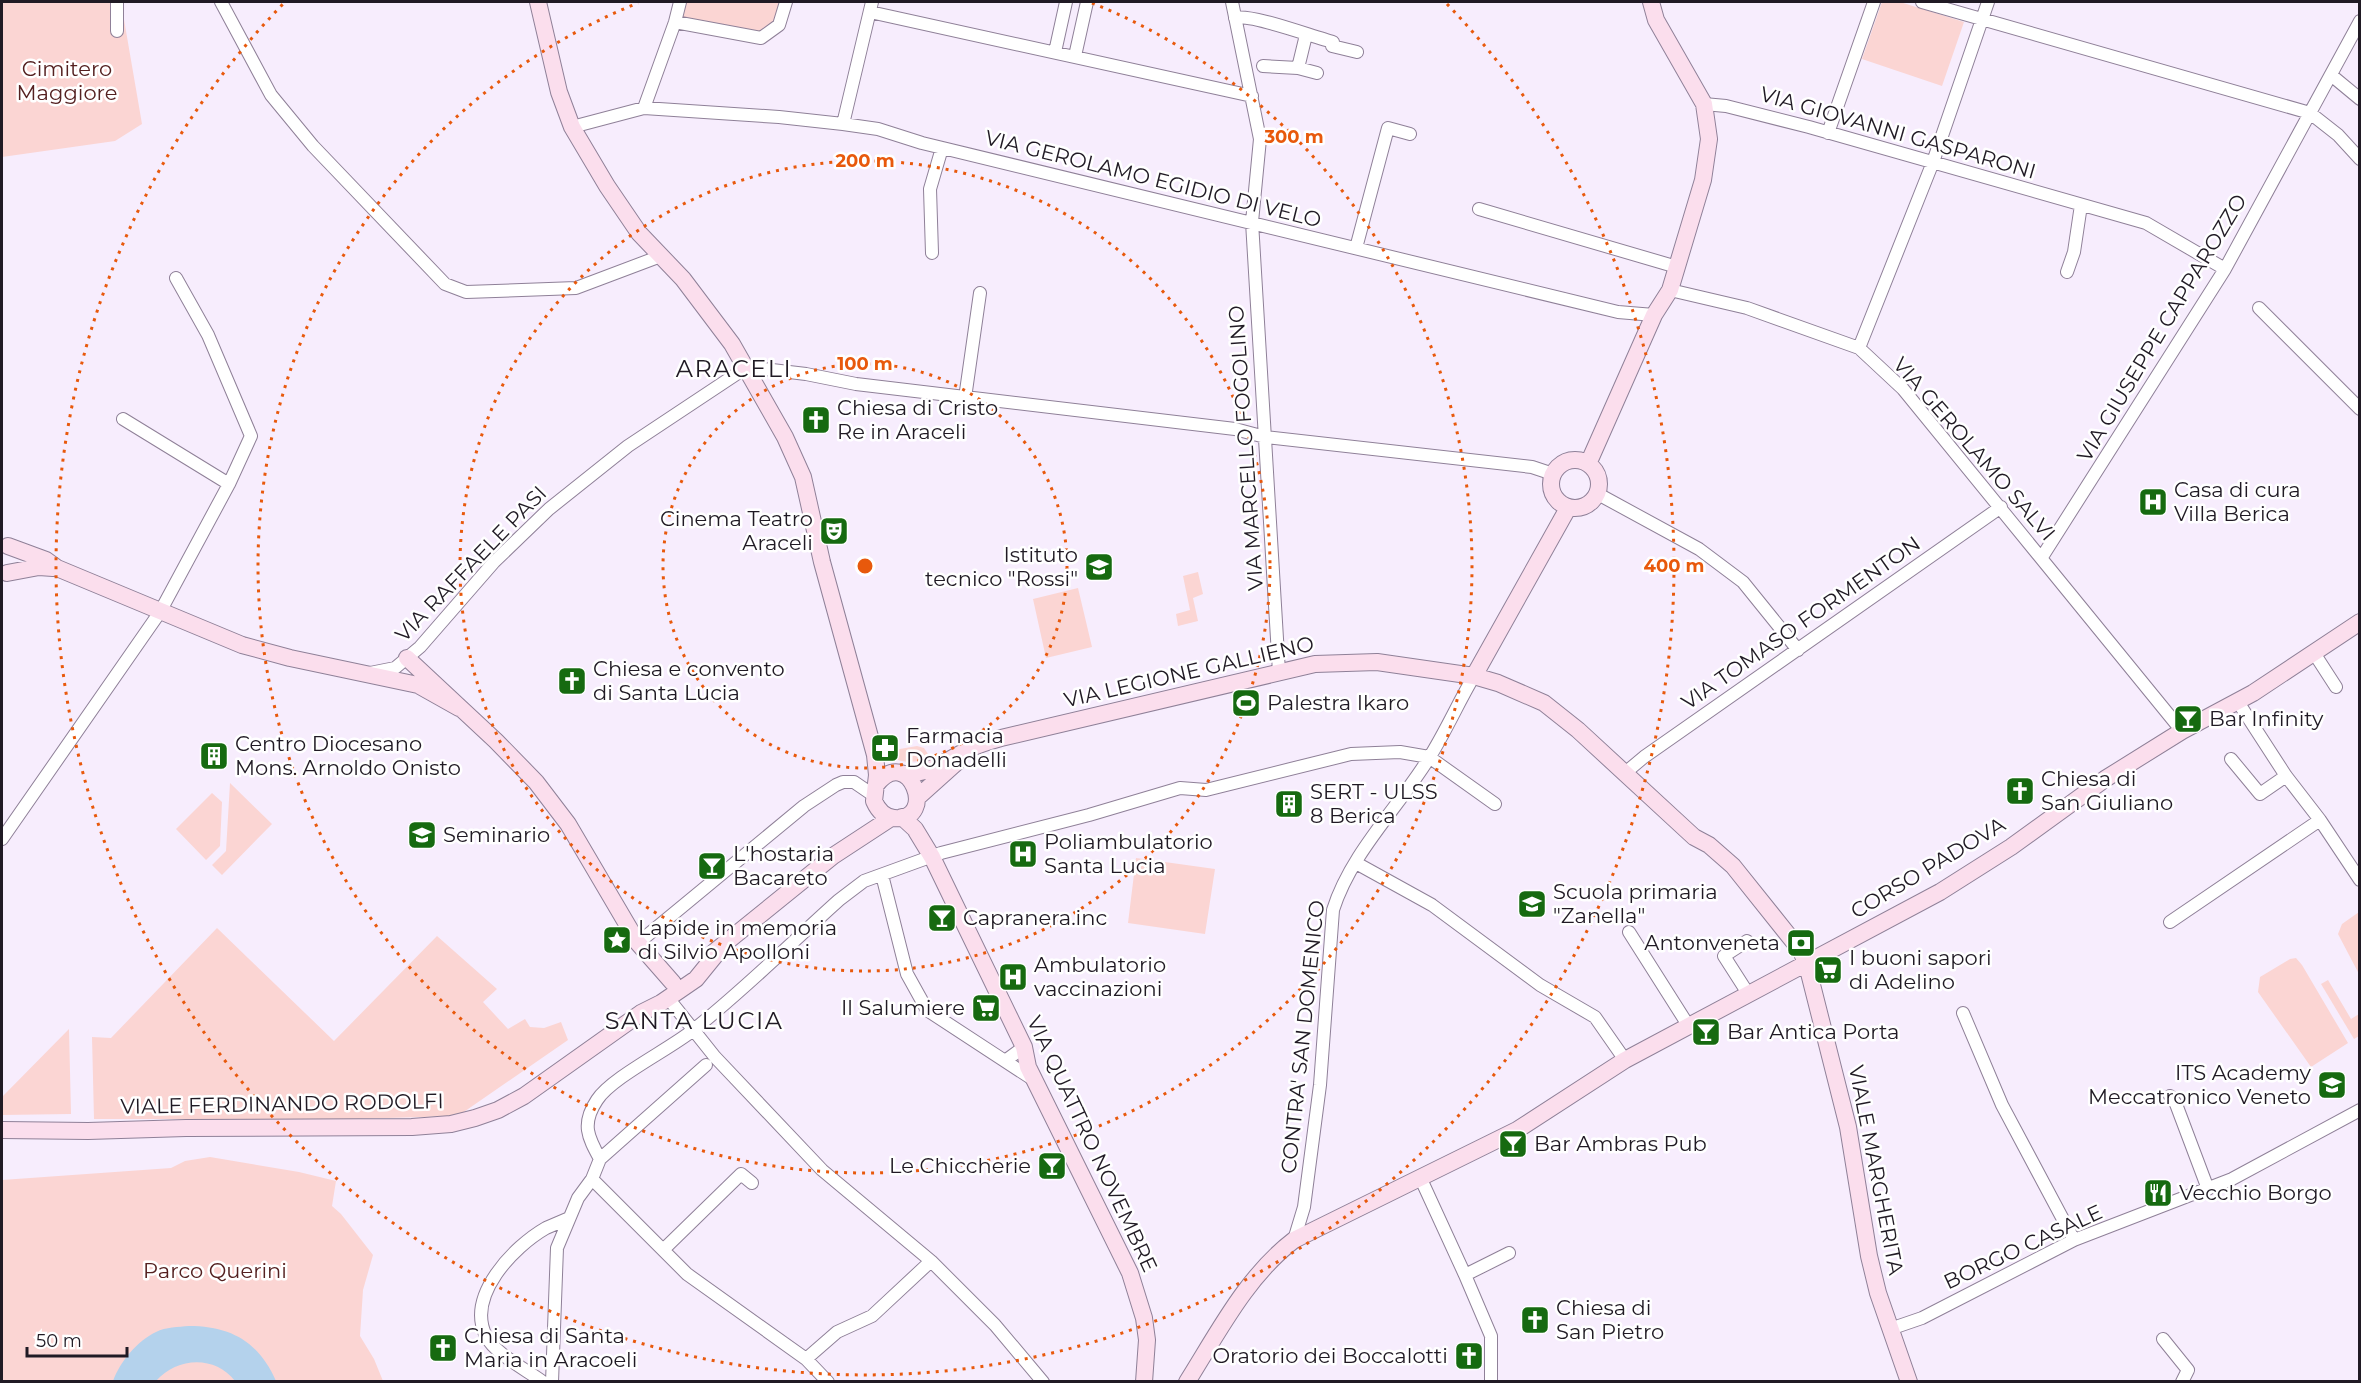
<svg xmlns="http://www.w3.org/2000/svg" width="2361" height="1383" font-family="Montserrat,sans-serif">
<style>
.green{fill:#fbd5d3}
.water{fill:#b4d2ec}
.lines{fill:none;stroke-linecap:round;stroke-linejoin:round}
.street-casing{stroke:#8f8098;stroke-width:14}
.secondary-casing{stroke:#8f8098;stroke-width:18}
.street{stroke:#fff;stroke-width:12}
.secondary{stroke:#fbdeed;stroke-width:16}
.ring{fill:none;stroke:#e8590c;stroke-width:3;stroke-dasharray:3 6}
.labels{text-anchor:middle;stroke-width:5;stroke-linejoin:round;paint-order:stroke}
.park-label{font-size:21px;fill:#542020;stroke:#fff}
.street-label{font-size:21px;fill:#201a24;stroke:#fff}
.poi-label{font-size:21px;fill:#201a24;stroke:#fff;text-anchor:start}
.quarter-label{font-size:24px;letter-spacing:1.5px;fill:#201a24;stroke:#fff}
.centre{fill:#e8590c;stroke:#fff;stroke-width:3}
.ring-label{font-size:18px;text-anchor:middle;font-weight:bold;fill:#e8590c;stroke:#fff;stroke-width:5;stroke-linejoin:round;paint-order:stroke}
</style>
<rect width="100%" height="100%" fill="#f7edfd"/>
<!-- green -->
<path class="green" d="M2,2h119l21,122 -27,17 -113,16z
M680,2h106l-7,23 -18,13 -86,-16z
M1882,2h18l64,20 -22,64 -80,-27z
M1198,572l5,22 -10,4 5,23 -20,5 -2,-12 14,-4 -7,-34z
M1078,588l14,59 -46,11 -13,-59z
M917,746l7,2 6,9c-12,6 -32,8 -42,-4l6,-3z
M230,783l42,41 -50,51 -10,-10 14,-14z
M212,793l10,9 -2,44 -14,14 -30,-31z
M1136,858l79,11 -10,65 -77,-11z
M2359,912v62l-21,-40 4,-10z
M217,928l117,113 103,-105 60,53 -14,13 25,27 17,-10 5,8 14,1 17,-6 7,18 -110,76 -106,3h-258l-2,-82 19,1z
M2296,958l6,7 46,78 -37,24 -53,-75 2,-15 30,-18z
M2328,980l23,39 8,-5v22l-5,3 -33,-55z
M69,1029l2,85 -69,1v-18z
M210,1157l89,15 37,9 -4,25 9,8 32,41 -10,35 -3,46 14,23 9,22 -381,1v-202l169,-12 14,-7z"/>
<!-- water -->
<path class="water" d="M189,1326c42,0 70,16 87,55h-41c-20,-26 -58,-24 -79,0h-43c7,-19 24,-40 43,-49 10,-5 22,-5 33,-6z"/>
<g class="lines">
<!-- street casing -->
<g class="street-casing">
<path id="street" d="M117,2v29
M221,2l50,93 42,51 132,138 21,8 110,-4 85,-32
M1232,2l28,137 -8,83 27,450
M1922,2l388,111 28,22 22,24
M870,12l382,84
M1235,18c15,-5 78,19 98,24l-1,4 25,6
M675,22l86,16 18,-13 7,-23
M1055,52l11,-50
M1075,56l12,-54
M1263,66l35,2 19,5
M1298,68l8,-33
M2331,75l29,24
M1704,104l22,2 83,21 337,96 79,46
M644,108l31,-86 5,-20
M843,124l29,-122
M572,127l72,-19 135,9 64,7 35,5 44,14 696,169 36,3
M1828,133l46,-131
M1479,209l198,58
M1356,248l32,-120 22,6
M932,253l-2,-64 12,-41
M2067,272l7,-20 7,-47
M1670,290l77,18 112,40 44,41 279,342
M2259,308l101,101
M1859,348l74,-186 55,-160
M965,398l15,-105
M123,419l106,65
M1598,494l101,55 44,33 55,68
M2042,557l183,-288 135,-248
M2314,653l22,34
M370,673l25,-5 25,-21 74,-85 55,-53 79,-63 119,-79 59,7 50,10 379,45 30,8 267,30 21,7
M2238,702l48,74 34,44 40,60
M2231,759l29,35 26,-18
M1625,773l19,-16 357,-250
M2,839l158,-227 69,-128 22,-48 -43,-101 -32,-57
M1356,863l76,42 108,80 55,32 30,43
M882,875l25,99 20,36 107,70
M2170,922l150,-102
M1629,932l59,93
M1747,941l-23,15 25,39
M638,943l166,-137 32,-21 7,-3h11l19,13
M668,998l47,59 107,113 109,91 64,64 48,57
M1963,1013l39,92 72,135
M1005,1061l19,-14
M2170,1096l6,8 32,85
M600,1159c-12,-22 -19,-35 -3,-59 14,-22 71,-50 95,-69 51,-40 99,-88 147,-131l25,-19 77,-28 148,-38 91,-27 26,2 145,-36 49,-2 29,5 66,47
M600,1159l106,-94
M1420,1177l45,98
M592,1179l95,95 119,85 22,23
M1294,1240l10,-33 16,-122 13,-175c18,-57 65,-102 96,-152 17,-27 29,-55 45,-82
M663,1250l78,-76 11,9
M1890,1329l32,-11 152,-78 158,-61 128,-69
M2163,1339l25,31 -6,12
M806,1359l31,-27 35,-16 59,-55
M543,1382c-16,-12 -48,-28 -57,-46 -20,-40 27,-89 60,-108 7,-3 14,-6 21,-9
M552,1382l5,-134 21,-50 14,-19 8,-20
M1491,1382v-46l-26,-61 44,-22"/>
</g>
<!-- secondary casing -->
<g class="secondary-casing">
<path id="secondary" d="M538,2l21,90 13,35 35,59 32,47 44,46 49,65 53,93 18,40 19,85 53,193 2,20 -3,26c4,9 10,16 20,17 45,4 15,-76 -18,-33
M1551 484a24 24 0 1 1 48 0a24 24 0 1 1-48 0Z
M1588,464l66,-149 16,-25 33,-110 6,-41 -5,-35 -48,-84 -5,-18
M8,546l38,14 11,8 185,77 48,13 128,27 41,23
M7,573l32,-6 14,1
M407,658l89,83 40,41 32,42 70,119 35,40
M1474,676l94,-168
M903,774c24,1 45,-14 66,-25 10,-5 21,-8 32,-11l314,-74 62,-2 97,14 24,7 46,20 34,27 116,107 15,8 24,21 68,85 6,14 41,162 21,129 9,37 31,89
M918,797l39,-35
M902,817l13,12 17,28 92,190 4,20 102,206 14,45 3,22 -3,42
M713,953l120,-97 58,-38
M2,1130l86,1 98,-3 226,-1 39,-3 24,-6 23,-8 26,-14 117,-83 20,-10 35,-24 26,-32
M1187,1382c32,-51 60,-106 107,-142l223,-110 108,-70 315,-168 71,-45 94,-68 77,-48 71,-38 107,-71"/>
</g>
<!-- street -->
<use href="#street" class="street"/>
<!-- secondary -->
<use href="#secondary" class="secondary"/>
</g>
<!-- distance rings -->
<g class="ring">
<circle cx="865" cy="566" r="202"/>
<circle cx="865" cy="566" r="405"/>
<path d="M1092 3A607 607 0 1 1 638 3"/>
<path d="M1447 4A809 809 0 1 1 283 4"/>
</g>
<!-- icons -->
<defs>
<g id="church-square" transform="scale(1.5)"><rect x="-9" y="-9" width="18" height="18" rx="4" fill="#166a10" stroke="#fff"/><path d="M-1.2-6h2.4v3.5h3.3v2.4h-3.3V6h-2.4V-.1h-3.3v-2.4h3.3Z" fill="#fff"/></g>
<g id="hospital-square" transform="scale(1.5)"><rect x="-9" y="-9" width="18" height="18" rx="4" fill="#166a10" stroke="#fff"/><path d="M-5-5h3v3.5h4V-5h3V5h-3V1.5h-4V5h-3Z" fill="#fff"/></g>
<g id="theatre-square" transform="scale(1.5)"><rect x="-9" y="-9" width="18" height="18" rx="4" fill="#166a10" stroke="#fff"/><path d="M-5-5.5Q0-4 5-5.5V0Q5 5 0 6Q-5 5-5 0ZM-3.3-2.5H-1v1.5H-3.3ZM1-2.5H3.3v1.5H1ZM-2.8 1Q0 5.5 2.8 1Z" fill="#fff"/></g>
<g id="school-square" transform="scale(1.5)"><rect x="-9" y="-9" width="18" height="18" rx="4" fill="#166a10" stroke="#fff"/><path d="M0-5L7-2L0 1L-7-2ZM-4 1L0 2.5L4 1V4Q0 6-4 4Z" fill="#fff"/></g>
<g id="stadium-square" transform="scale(1.5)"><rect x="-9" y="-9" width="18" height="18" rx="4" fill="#166a10" stroke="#fff"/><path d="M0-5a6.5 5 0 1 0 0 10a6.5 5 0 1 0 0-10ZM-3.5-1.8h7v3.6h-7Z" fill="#fff"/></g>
<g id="bar-square" transform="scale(1.5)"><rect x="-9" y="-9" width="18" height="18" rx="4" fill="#166a10" stroke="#fff"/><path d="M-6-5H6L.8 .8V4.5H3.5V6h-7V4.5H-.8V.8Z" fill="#fff"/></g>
<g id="pharmacy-square" transform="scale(1.5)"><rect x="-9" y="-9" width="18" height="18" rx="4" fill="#166a10" stroke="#fff"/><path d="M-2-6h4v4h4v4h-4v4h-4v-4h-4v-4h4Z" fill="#fff"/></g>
<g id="building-square" transform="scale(1.5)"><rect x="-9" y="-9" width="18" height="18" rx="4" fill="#166a10" stroke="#fff"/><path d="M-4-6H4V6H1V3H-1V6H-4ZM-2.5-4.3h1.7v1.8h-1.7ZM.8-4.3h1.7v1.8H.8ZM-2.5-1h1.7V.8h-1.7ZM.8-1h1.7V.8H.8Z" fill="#fff"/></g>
<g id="sight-square" transform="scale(1.5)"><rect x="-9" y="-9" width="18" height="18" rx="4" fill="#166a10" stroke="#fff"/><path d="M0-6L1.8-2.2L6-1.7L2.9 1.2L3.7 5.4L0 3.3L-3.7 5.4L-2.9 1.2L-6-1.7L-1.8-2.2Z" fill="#fff"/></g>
<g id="bank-square" transform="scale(1.5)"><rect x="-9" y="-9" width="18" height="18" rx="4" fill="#166a10" stroke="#fff"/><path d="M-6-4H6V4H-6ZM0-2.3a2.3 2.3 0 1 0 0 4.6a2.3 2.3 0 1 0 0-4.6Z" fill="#fff"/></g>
<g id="supermarket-square" transform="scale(1.5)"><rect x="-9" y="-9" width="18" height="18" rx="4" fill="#166a10" stroke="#fff"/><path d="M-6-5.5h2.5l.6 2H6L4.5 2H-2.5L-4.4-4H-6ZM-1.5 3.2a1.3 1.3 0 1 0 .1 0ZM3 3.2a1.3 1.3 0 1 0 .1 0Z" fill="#fff"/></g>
<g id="university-square" transform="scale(1.5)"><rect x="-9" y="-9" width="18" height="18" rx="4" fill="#166a10" stroke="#fff"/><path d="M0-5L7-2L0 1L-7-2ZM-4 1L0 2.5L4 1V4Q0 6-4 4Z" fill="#fff"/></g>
<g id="restaurant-square" transform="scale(1.5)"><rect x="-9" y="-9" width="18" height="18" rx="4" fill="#166a10" stroke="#fff"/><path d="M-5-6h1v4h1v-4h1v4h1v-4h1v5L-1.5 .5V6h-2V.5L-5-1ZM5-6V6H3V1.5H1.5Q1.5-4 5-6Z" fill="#fff"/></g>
</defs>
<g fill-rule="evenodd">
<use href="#church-square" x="816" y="420"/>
<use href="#hospital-square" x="2153" y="502"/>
<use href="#theatre-square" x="834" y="531"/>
<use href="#school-square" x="1099" y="567"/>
<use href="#church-square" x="572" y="681"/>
<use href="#stadium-square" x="1246" y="703"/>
<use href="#bar-square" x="2188" y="719"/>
<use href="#pharmacy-square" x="885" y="748"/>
<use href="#building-square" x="214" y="756"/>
<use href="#church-square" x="2020" y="791"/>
<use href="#building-square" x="1289" y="804"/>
<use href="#school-square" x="422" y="835"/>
<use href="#hospital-square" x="1023" y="854"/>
<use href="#bar-square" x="712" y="866"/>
<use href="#school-square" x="1532" y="904"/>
<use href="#bar-square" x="942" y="918"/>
<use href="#sight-square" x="617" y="940"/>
<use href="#bank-square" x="1801" y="943"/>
<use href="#supermarket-square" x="1828" y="970"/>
<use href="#hospital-square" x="1013" y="977"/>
<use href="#supermarket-square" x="986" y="1008"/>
<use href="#bar-square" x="1706" y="1032"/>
<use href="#university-square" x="2332" y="1085"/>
<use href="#bar-square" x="1513" y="1144"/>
<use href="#bar-square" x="1052" y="1166"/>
<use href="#restaurant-square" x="2158" y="1193"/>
<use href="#church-square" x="1535" y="1320"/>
<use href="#church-square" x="443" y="1348"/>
<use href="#church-square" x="1469" y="1356"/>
</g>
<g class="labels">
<!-- park labels -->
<g class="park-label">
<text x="67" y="76">Cimitero<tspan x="67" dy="24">Maggiore</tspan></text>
<text x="215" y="1278">Parco Querini</text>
</g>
<!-- street labels -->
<g class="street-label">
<text transform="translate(1898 133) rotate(16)" y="7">VIA GIOVANNI GASPARONI</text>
<text transform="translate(1153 179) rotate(14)" y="7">VIA GEROLAMO EGIDIO DI VELO</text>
<text transform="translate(2162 328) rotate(-59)" y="7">VIA GIUSEPPE CAPPAROZZO</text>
<text transform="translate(1246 448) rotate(-94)" y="7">VIA MARCELLO FOGOLINO</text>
<text transform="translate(1974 449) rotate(49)" y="7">VIA GEROLAMO SALVI</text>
<text transform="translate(471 564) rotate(-46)" y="7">VIA RAFFAELE PASI</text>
<text transform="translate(1801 623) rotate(-35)" y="7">VIA TOMASO FORMENTON</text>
<text transform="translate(1189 672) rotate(-13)" y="7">VIA LEGIONE GALLIENO</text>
<text transform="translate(1928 868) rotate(-31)" y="7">CORSO PADOVA</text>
<text transform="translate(1303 1037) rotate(-84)" y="7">CONTRA' SAN DOMENICO</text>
<text transform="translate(282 1104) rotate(-1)" y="7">VIALE FERDINANDO RODOLFI</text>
<text transform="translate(1092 1144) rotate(65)" y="7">VIA QUATTRO NOVEMBRE</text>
<text transform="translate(1876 1170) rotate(79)" y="7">VIALE MARGHERITA</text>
<text transform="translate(2023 1247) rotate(-25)" y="7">BORGO CASALE</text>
</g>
<!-- poi labels -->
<g class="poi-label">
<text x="837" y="415">Chiesa di Cristo<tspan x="837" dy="24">Re in Araceli</tspan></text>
<text x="2174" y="497">Casa di cura<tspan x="2174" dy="24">Villa Berica</tspan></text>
<text x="813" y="526" text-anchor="end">Cinema Teatro<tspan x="813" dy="24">Araceli</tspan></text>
<text x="1078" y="562" text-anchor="end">Istituto<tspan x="1078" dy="24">tecnico "Rossi"</tspan></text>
<text x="593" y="676">Chiesa e convento<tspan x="593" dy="24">di Santa Lucia</tspan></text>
<text x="1267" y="710">Palestra Ikaro</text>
<text x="2209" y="726">Bar Infinity</text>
<text x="906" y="743">Farmacia<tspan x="906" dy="24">Donadelli</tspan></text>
<text x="235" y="751">Centro Diocesano<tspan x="235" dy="24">Mons. Arnoldo Onisto</tspan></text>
<text x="2041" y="786">Chiesa di<tspan x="2041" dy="24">San Giuliano</tspan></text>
<text x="1310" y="799">SERT - ULSS<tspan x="1310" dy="24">8 Berica</tspan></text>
<text x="443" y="842">Seminario</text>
<text x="1044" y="849">Poliambulatorio<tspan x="1044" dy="24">Santa Lucia</tspan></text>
<text x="733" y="861">L'hostaria<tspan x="733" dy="24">Bacareto</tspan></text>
<text x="1553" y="899">Scuola primaria<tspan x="1553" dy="24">"Zanella"</tspan></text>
<text x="963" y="925">Capranera.inc</text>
<text x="638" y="935">Lapide in memoria<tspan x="638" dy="24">di Silvio Apolloni</tspan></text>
<text x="1780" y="950" text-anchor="end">Antonveneta</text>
<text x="1849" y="965">I buoni sapori<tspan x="1849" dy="24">di Adelino</tspan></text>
<text x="1034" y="972">Ambulatorio<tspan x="1034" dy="24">vaccinazioni</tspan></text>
<text x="965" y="1015" text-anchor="end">Il Salumiere</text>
<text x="1727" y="1039">Bar Antica Porta</text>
<text x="2311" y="1080" text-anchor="end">ITS Academy<tspan x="2311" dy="24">Meccatronico Veneto</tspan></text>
<text x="1534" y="1151">Bar Ambras Pub</text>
<text x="1031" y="1173" text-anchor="end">Le Chiccherie</text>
<text x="2179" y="1200">Vecchio Borgo</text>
<text x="1556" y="1315">Chiesa di<tspan x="1556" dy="24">San Pietro</tspan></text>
<text x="464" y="1343">Chiesa di Santa<tspan x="464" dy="24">Maria in Aracoeli</tspan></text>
<text x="1448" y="1363" text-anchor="end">Oratorio dei Boccalotti</text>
</g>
<!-- quarter labels -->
<g class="quarter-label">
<text x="734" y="377">ARACELI</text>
<text x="694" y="1029">SANTA LUCIA</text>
</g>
</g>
<circle cx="865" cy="566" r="9" class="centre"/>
<g class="ring-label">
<text x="1294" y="143">300 m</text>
<text x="865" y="167">200 m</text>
<text x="865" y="370">100 m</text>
<text x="1674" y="572">400 m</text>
</g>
<!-- border -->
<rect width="2361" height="1383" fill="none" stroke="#201a24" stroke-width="6"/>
<!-- scale -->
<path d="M27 1347v9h100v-9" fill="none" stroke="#201a24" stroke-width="3"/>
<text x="36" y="1347" font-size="18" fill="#201a24" stroke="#ffffff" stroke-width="4.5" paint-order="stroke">50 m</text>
</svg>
